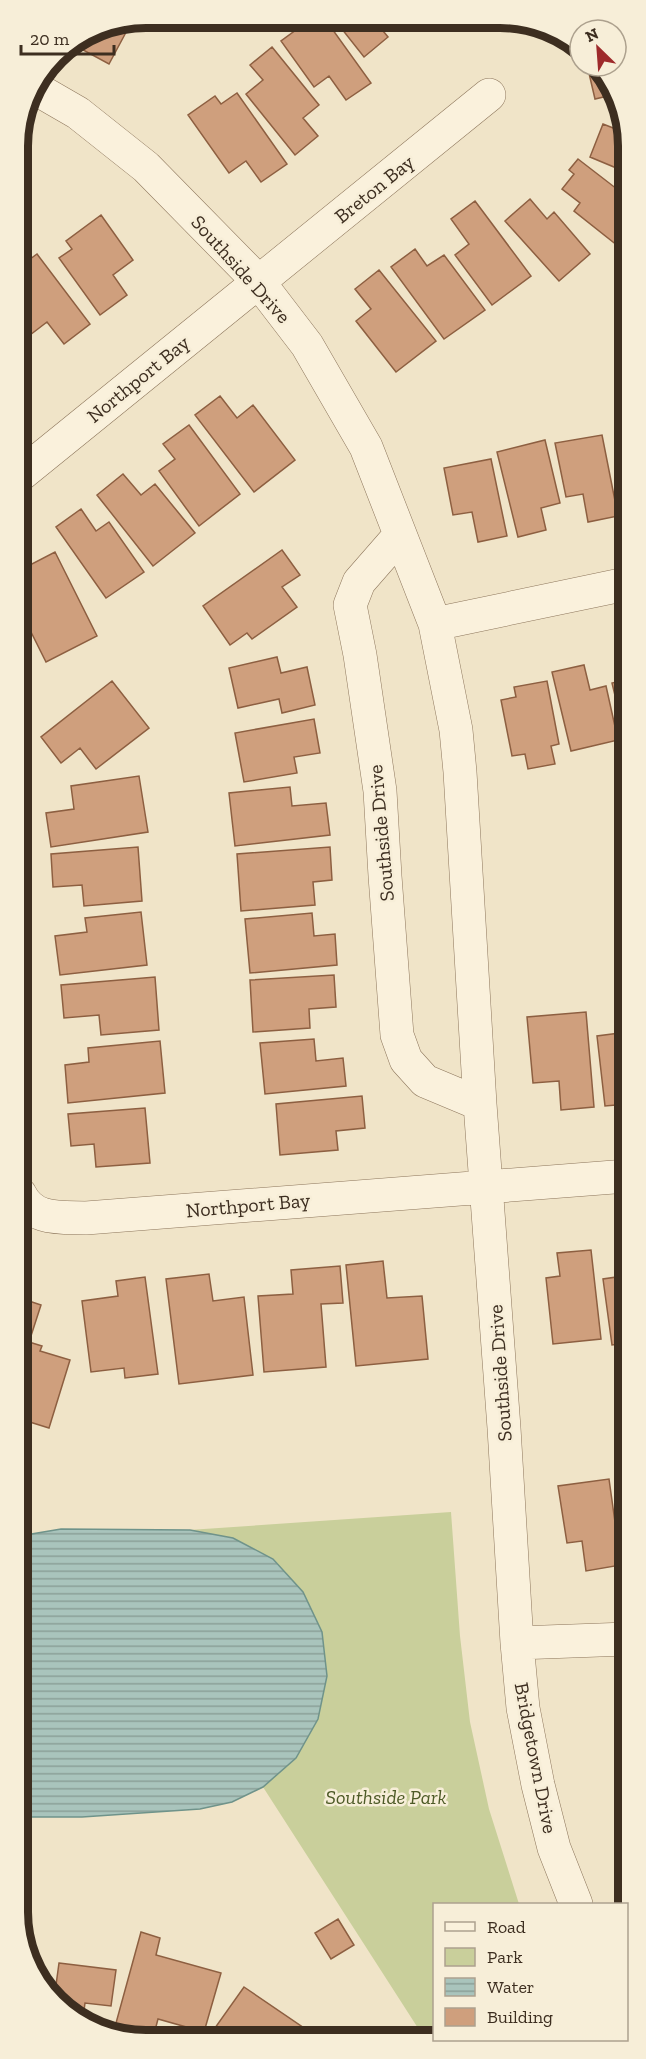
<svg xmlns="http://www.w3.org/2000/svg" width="646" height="2059" font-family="'Zilla Slab',serif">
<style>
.park{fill:#c9cf9b}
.water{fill:url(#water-rules);stroke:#6f938a;stroke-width:1.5}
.building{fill:#cf9f7d;stroke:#8d5f41;stroke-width:1.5}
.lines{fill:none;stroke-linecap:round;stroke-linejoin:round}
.minor-casing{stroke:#8d765c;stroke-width:34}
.minor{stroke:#faf1dc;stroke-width:33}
.labels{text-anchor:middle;stroke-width:5;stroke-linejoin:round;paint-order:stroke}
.street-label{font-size:20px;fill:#3d2e20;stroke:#f7eed8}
.park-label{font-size:20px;font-style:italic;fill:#4d5a26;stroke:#f7eed8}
.rim{fill:none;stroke:#3d2e20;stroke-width:8}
</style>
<defs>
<pattern id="water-rules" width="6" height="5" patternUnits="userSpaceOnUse" patternTransform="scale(1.5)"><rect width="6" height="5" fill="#a9c4bc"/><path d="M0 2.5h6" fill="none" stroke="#8ba098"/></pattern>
</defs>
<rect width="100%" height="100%" fill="#f0e4c8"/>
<!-- park -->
<path class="park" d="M451,1512l9,124 10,86 19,87 30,95h-85v135h-9l-162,-252 33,-29 22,-39 9,-43 -5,-44 -19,-40 -30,-33 -40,-21 -44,-8z"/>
<!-- water -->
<path class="water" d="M61,1529l129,1 43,8 40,21 30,33 19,40 5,44 -9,43 -22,39 -33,29 -31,15 -32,7 -118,8h-62v-281z"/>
<!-- building -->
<path class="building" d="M311,19h14l46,64 -25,17 -17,-24 -15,11 -33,-46z
M334,19l40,1 14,17 -24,20z
M129,21l2,2 -22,41 -37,-20 26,-16z
M272,47l47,58 -16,13 15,18 -23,19 -49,-61 17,-14 -13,-15z
M597,67l15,28 -17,4 -7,-30z
M237,93l50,71 -26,18 -15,-21 -17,12 -41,-58 27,-19 6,8z
M603,124l23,9v39l-36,-15z
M578,159l48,37v40l-8,10 -44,-35 6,-8 -18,-14 12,-15 -5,-4z
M530,199l17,20 7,-7 36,42 -31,27 -54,-60z
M475,201l56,75 -39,29 -37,-50 14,-11 -18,-25z
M101,215l32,45 -20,15 14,20 -27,20 -41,-57 13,-9 -6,-8z
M415,249l12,17 17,-11 41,55 -41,29 -53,-72z
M37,254l53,70 -26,20 -17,-22 -17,13 -11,-15 -1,-52z
M379,270l57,71 -40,31 -40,-51 15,-12 -16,-20z
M220,396l17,22 16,-13 42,55 -41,32 -59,-77z
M189,425l51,69 -41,32 -40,-55 16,-12 -12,-15z
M602,435l16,81 -30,6 -5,-28 -17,3 -11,-54z
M545,440l15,63 -19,5 5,22 -28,7 -21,-85z
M491,459l16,77 -29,6 -6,-30 -19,3 -9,-47z
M123,474l18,21 14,-11 40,49 -42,33 -56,-71z
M81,509l15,22 13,-9 35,50 -38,26 -50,-71z
M282,550l18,25 -18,12 15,20 -45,32 -5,-6 -17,12 -27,-39z
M55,552l42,84 -51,26 -27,-54v-23l11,-6 -6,-11z
M277,657l4,16 26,-6 8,38 -33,8 -3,-14 -41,9 -9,-40z
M584,665l6,25 16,-4 12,54 -47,11 -19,-79z
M626,680v61l-14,-58z
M112,681l37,47 -53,41 -16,-21 -19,15 -20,-26z
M547,681l12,63 -8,2 4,18 -27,5 -3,-15 -13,2 -11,-56 15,-3 -2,-10z
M314,719l6,34 -26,4 3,16 -53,9 -9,-49z
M139,776l9,56 -97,15 -5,-34 28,-4 -3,-23z
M290,787l2,19 34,-3 4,32 -95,11 -6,-53z
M138,847l4,54 -58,5 -2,-21 -29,2 -2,-33z
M330,847l2,33 -19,2 2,23 -74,6 -4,-57z
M141,912l6,53 -87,10 -5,-39 32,-4 -2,-14z
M312,913l2,23 21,-2 2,31 -87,8 -5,-54z
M334,975l2,32 -27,2 1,19 -57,4 -3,-52z
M155,977l4,53 -58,5 -2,-20 -35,3 -3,-33z
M586,1012l8,95 -33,3 -2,-29 -26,2 -6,-66z
M627,1032v72l-22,2 -8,-70z
M314,1039l2,22 27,-3 3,28 -81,8 -5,-51z
M160,1041l5,52 -97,10 -3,-38 24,-3 -1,-14z
M362,1096l3,32 -29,3 2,19 -58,5 -4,-51z
M145,1108l5,55 -54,4 -2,-23 -23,2 -3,-32z
M627,1248v95l-15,2 -9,-66 20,-3 -4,-27z
M591,1250l10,89 -48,5 -7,-66 14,-2 -3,-23z
M383,1261l4,37 35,-2 6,63 -72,7 -10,-101z
M340,1266l3,37 -22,1 5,63 -62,5 -6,-76 35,-2 -2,-24z
M209,1274l4,27 31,-4 9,78 -74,9 -13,-105z
M145,1277l13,97 -33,4 -1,-10 -33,4 -9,-71 36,-5 -2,-15z
M20,1298l21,7 -12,37 13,4 -2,5 30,9 -21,68 -29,-9 2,-12 -2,-1z
M627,1476v65l-8,-63z
M609,1479l12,86 -35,6 -4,-30 -15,2 -9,-57z
M338,1919l16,26 -23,14 -16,-26z
M141,1932l19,6 -4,17 65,18 -17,59 -46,-13 -5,19h-32l-8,-4z
M59,1963l57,7 -5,36 -26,-3 -2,15 -28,-15 -10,-19 11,1z
M244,1987l60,41 -8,11 -80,-1 -6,-3z"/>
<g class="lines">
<!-- minor casing -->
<g class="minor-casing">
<path id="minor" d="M33,87l45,26 68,54 112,114 49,64 59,102 69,177 21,106 4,42 20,332 24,324 13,215 6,65 15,77 16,63 22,56
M19,476l470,-381
M400,535l-41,47 -9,23 10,50 20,136 5,85 12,159 9,25 19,21 55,23
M435,624l191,-40
M20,1194c13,27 40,23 66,24l541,-42
M517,1643l110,-4"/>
</g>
<!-- minor -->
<use href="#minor" class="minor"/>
</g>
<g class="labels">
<!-- street labels -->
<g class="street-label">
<text transform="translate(374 189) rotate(-39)" y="7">Breton Bay</text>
<text transform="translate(241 269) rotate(48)" y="7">Southside Drive</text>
<text transform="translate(138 379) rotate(-39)" y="7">Northport Bay</text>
<text transform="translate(381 833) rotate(-95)" y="7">Southside Drive</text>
<text transform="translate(248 1205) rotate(-5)" y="7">Northport Bay</text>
<text transform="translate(500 1373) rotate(-94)" y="7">Southside Drive</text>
<text transform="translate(536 1758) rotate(79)" y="7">Bridgetown Drive</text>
</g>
<!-- park labels -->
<g class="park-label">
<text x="386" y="1804">Southside Park</text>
</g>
</g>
<!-- crop -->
<path d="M0 0H646V2059H0ZM146 28H500A118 118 0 0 1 618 146V1912A118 118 0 0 1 500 2030H146A118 118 0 0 1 28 1912V146A118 118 0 0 1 146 28Z" fill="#f7eed8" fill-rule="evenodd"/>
<path class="rim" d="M146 28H500A118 118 0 0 1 618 146V1912A118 118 0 0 1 500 2030H146A118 118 0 0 1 28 1912V146A118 118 0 0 1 146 28Z"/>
<!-- legend -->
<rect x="433" y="1903" width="195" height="138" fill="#f7eed8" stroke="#ada18e" stroke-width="1.5"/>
<rect x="445" y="1922" width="30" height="9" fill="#faf1dc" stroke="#ada18e" stroke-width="1.5"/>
<text x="487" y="1933" font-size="18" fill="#3d2e20">Road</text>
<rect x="445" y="1948" width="30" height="18" fill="#c9cf9b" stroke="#ada18e" stroke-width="1.5"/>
<text x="487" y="1963" font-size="18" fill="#3d2e20">Park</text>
<rect x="445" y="1978" width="30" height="18" fill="url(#water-rules)" stroke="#ada18e" stroke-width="1.5"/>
<text x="487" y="1993" font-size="18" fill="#3d2e20">Water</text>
<rect x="445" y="2008" width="30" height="18" fill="#cf9f7d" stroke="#ada18e" stroke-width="1.5"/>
<text x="487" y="2023" font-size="18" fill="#3d2e20">Building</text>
<!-- north arrow -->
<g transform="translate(598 48) rotate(335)"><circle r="28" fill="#f7eed8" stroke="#ada18e" stroke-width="1.5"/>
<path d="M0-4.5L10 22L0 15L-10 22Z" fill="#9e2a2b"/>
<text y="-9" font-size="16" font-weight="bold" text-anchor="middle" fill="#3d2e20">N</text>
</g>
<!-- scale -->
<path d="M21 45v9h93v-9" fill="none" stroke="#3d2e20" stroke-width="3"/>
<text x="30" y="45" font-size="18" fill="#3d2e20" stroke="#f7eed8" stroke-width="4.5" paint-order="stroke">20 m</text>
</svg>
